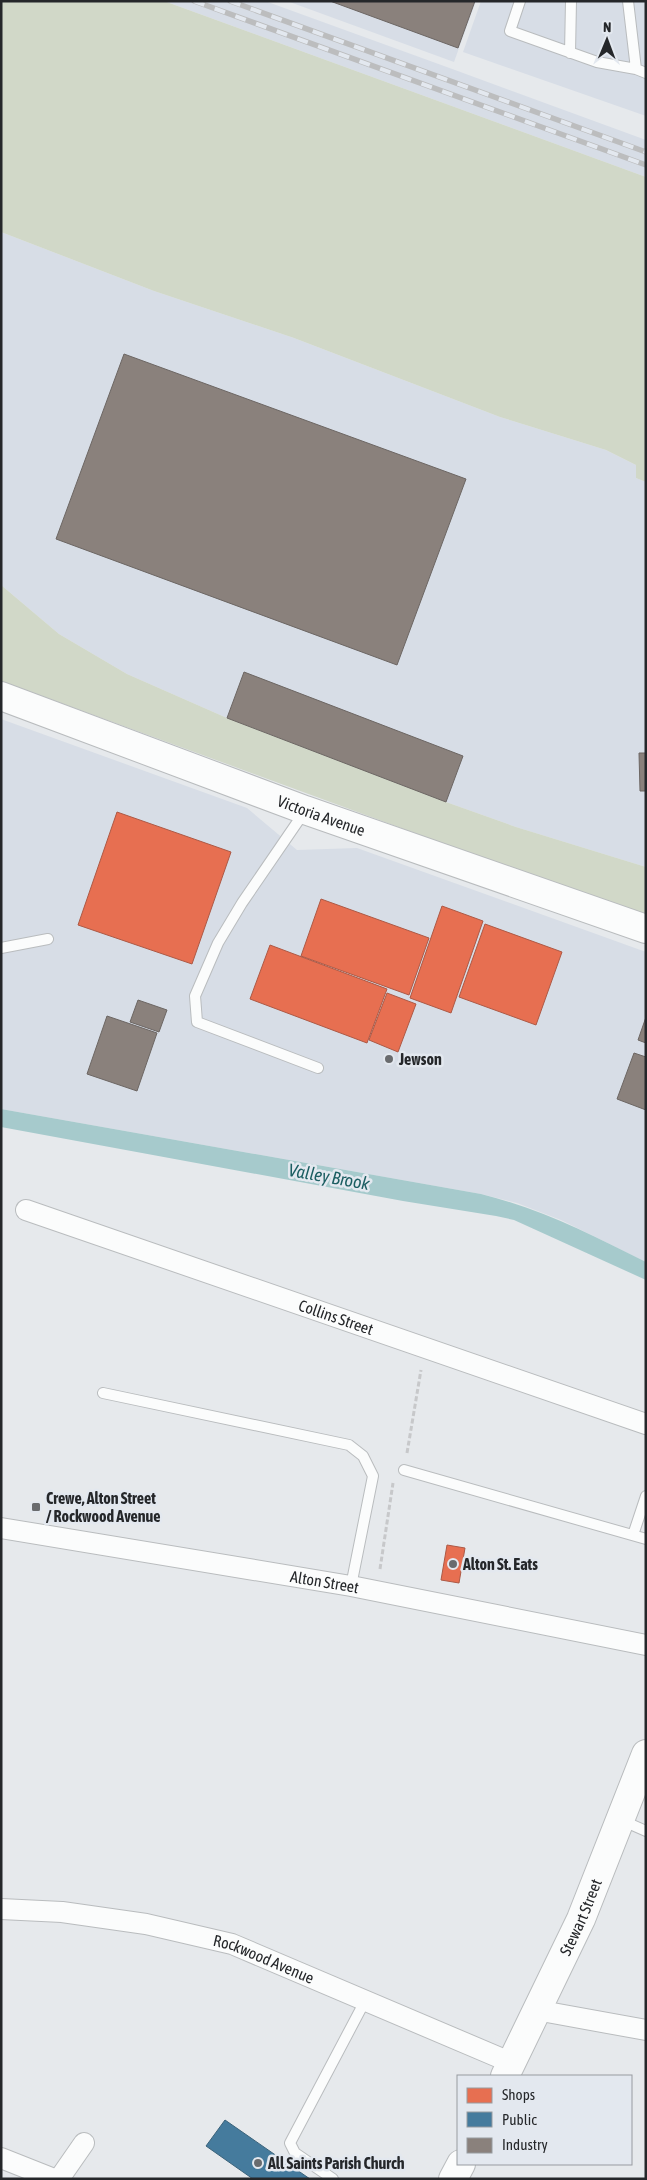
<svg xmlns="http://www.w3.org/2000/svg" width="647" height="2180" font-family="'Asap Condensed',sans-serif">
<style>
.built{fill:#d7dde6}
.green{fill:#d1d8c8}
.water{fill:#a6cacc}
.shops{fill:#e76f51;stroke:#ad5945}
.public{fill:#457b9d;stroke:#3b627a}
.industry{fill:#8a817c;stroke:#6c6663}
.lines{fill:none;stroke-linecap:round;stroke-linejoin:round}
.lane-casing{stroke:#b9bcbe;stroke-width:12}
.street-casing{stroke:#b9bcbe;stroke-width:22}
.secondary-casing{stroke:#b9bcbe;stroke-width:30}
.path{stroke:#c7c8ca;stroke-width:3;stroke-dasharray:5 2.5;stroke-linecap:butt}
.lane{stroke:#fbfcfc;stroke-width:10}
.street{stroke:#fbfcfc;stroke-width:20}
.secondary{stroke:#fbfcfc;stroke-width:28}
.rail-casing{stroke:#bcbdbe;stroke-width:5.5}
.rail{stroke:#e3e8ef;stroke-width:4;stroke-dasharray:11;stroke-linecap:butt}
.poi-dot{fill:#696b6e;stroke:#e3e8ef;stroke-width:2}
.labels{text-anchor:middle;stroke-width:5;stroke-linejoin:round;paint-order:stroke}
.street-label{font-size:16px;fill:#25272a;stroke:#e3e8ef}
.poi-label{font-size:16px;font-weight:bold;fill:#25272a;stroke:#e3e8ef;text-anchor:start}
.water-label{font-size:18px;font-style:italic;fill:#1c5e62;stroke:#e3e8ef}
</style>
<rect width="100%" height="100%" fill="#e6e9ec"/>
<!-- built -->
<path class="built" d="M164,1h101l190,69 191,70v37z
M287,1h189l-22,61z
M481,1h165v115l-183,-64z
M1,232l153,59 140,47 206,79 106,33 30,15v13l10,4v385l-130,-40 -70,-25 -219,-84 -100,-44 -68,-40 -58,-49z
M1,719l246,89 50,42 60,-2 289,104v310l-85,-42 -44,-17 -36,-9 -480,-85z"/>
<!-- green -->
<path class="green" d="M1,1h163l482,176v305l-10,-4v-13l-30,-15 -106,-33 -206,-79 -140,-47 -153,-59z
M1,585l58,49 68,40 100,44 219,84 70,25 130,40v51l-645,-237z"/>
<!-- water -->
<path class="water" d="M1,1109l480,85c61,15 109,40 165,68v18l-132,-60 -18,-4 -93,-15 -402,-74z"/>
<!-- shops -->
<path class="shops" d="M117,812l114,40 -39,112 -114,-39z
M321,899l108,39 -20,57 -108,-39z
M442,906l41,15 -32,92 -41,-15z
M485,924l77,28 -26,73 -77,-28z
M270,945l117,44 -20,54 -117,-44z
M387,993l29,11 -18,48 -29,-12z
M447,1545l18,3 -6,35 -18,-3z"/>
<!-- public -->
<path class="public" d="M225,2120l85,59h-57l-47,-33z"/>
<!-- industry -->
<path class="industry" d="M330,1h145l-17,47z
M124,354l342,125 -69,186 -341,-126z
M244,672l219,84 -17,46 -219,-84z
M639,753h7v38h-6z
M138,1000l29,10 -8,22 -29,-10z
M107,1016l50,17 -20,58 -50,-17z
M646,1017v26l-8,-3z
M634,1053l12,4v53l-29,-11z"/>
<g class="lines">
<!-- lane casing -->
<g class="lane-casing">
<path id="lane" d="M520,1l-10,30 87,31 39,7
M628,1l8,68 10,4
M570,53l1,-52
M305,811l-63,92 -24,40 -23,53 2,26 121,46
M1,948l47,-9
M103,1393l246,52 14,11 10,20 -22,110
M404,1470l242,69
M633,1535l13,-39
M621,1820l25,11
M333,2179l-38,-26 -5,-10 75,-142"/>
</g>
<!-- street casing -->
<g class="street-casing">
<g id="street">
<path id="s1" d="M26,1210l620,214"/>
<path id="s2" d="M1,1528l350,58 295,59"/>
<path id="s3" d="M1,1909l61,3 84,12 86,20 280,119"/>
<path d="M536,2010l110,20"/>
<path d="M1,2158l53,21"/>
<path d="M59,2179l25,-36"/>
</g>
</g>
<!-- secondary casing -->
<g class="secondary-casing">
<g id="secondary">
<path id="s4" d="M1,696l304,114 341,119"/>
<path id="s5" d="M505,2076l76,-157 65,-165"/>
<path d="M453,2179l8,-15"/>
</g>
</g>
<!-- path -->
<path class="path" d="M407,1453l14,-83
M380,1569l13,-86"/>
<!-- lane -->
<use href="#lane" class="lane"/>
<!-- street -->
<use href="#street" class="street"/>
<!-- secondary -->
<use href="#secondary" class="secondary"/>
<!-- rail casing -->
<g class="rail-casing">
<path id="rail" d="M194,1l452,164
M230,1l416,151"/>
</g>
<!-- rail -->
<use href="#rail" class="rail"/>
</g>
<!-- markers -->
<g class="poi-dot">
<circle cx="389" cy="1059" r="5"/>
<rect x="31" y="1502" width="10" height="10" rx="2.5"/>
<circle cx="453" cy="1564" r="5"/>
<circle cx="258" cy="2163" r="5"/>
</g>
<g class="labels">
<!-- street labels -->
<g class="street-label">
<text dy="6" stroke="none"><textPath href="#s4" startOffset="342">Victoria Avenue</textPath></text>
<text dy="6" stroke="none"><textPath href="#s1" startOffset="328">Collins Street</textPath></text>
<text dy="6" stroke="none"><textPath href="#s2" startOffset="328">Alton Street</textPath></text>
<text dy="6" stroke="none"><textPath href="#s5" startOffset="176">Stewart Street</textPath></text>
<text dy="6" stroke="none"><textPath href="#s3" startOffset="269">Rockwood Avenue</textPath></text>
</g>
<!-- poi labels -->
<g class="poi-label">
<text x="399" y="1065">Jewson</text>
<text x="46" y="1504">Crewe, Alton Street<tspan x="46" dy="18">/ Rockwood Avenue</tspan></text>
<text x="463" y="1570">Alton St. Eats</text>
<text x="268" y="2169">All Saints Parish Church</text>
</g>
<!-- water labels -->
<g class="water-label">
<text transform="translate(329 1177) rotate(10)" y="6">Valley Brook</text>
</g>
</g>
<!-- border -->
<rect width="647" height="2180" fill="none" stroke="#25272a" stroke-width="5"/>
<!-- legend -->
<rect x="457" y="2075" width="175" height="90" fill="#e3e8ef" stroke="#979ba0"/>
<rect x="467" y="2088" width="25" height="15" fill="#e76f51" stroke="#979ba0"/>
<text x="502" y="2100" font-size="15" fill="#25272a">Shops</text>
<rect x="467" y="2112" width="25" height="15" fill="#457b9d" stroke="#979ba0"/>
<text x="502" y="2125" font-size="15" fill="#25272a">Public</text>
<rect x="467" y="2138" width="25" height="15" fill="#8a817c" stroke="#979ba0"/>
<text x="502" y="2150" font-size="15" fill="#25272a">Industry</text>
<!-- north arrow -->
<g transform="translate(607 40) rotate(1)" stroke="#e3e8ef" stroke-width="4" paint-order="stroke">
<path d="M0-4L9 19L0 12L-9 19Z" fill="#25272a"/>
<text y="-8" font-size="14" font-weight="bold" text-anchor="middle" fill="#25272a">N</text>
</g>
</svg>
